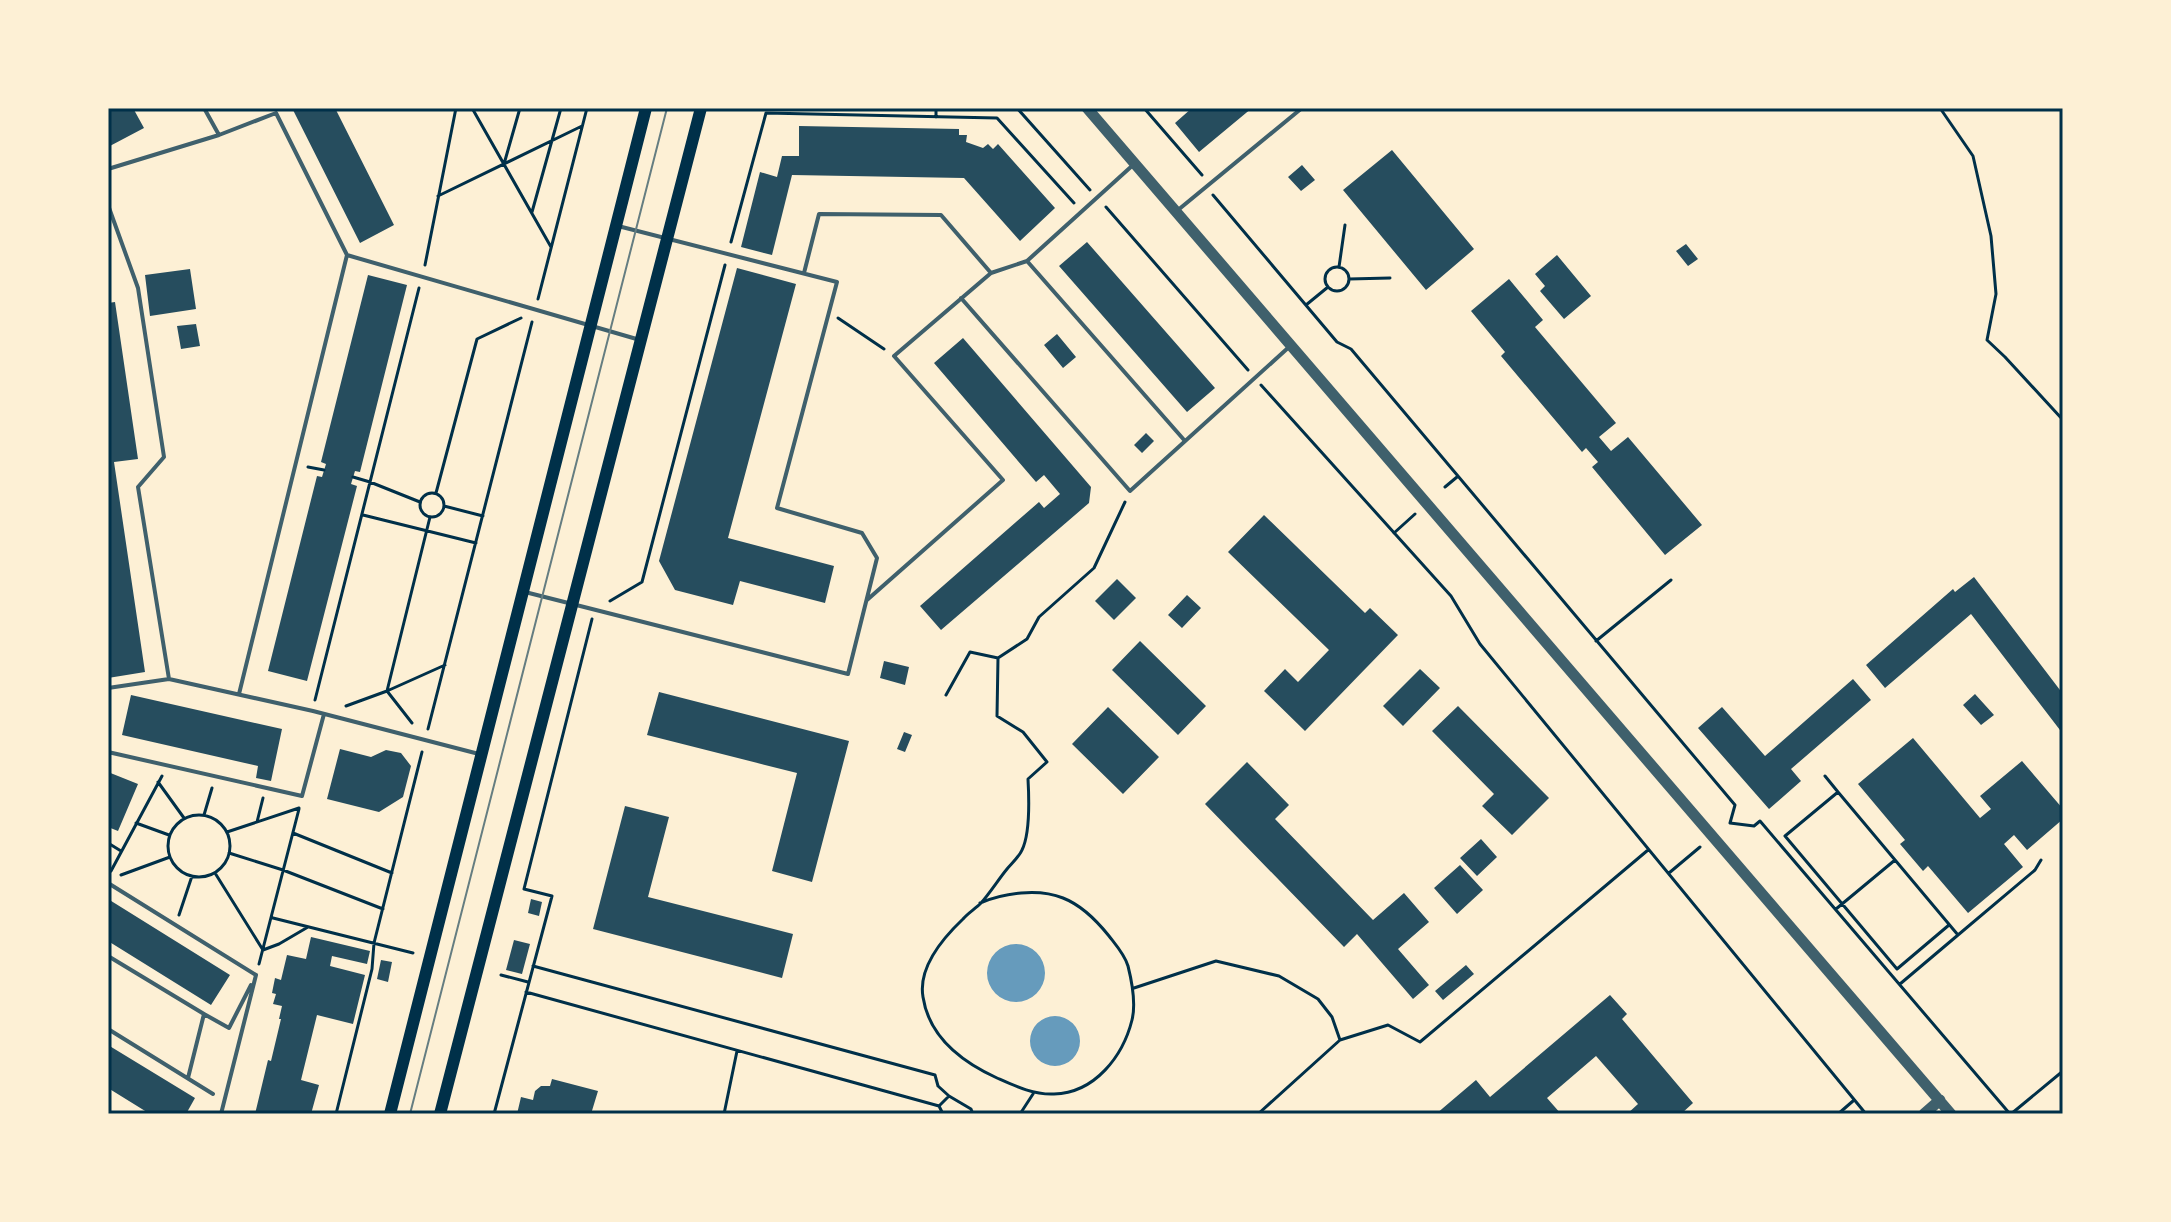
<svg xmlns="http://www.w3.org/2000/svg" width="2171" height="1222" font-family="Roboto,sans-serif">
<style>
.water{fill:#669bbc}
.building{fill:#264d5e}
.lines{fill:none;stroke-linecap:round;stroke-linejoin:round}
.path{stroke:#003049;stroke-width:3}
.service{stroke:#3f606c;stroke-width:4}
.tertiary{stroke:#3f606c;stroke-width:11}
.secondary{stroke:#003049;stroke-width:12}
.tram{stroke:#657d81;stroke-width:2}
.neatline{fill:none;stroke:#003049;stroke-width:3}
</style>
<rect width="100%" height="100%" fill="#fdf0d5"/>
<!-- water -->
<path class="water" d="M987 973a29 29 0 1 1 58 0a29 29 0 1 1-58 0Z
M1030 1041a25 25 0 1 1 50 0a25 25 0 1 1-50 0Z"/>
<!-- building -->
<path class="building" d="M108,108h25l11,20 -36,19z
M292,108h43l59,117 -34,18z
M1192,108h60l-53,44 -24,-29z
M799,126l160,3v6h8l-1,7 17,6 5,-4 5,5 5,-5 57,64 -35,33 -56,-63 -172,-3 -20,80 -31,-8 19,-75 17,5 5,-21h17z
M1392,150l82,99 -48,41 -83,-100z
M1302,165l13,15 -14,11 -13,-14z
M1087,242l128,146 -28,24 -128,-146z
M1686,244l12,15 -10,7 -12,-15z
M1557,255l34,41 -27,23 -24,-28 5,-5 -10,-12z
M737,268l59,16 -68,254 106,28 -9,37 -85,-22 -7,24 -58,-15 -16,-29z
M190,269l6,40 -46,7 -5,-41z
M368,275l39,10 -47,187 -5,-1 -4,13 6,2 -50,195 -39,-10 49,-195 5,1 4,-13 -5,-2z
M1509,279l34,41 -8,7 81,96 -17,14 12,14 17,-14 74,88 -37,30 -73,-88 6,-5 -12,-14 -4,4 -81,-96 4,-4 -34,-41z
M115,302l23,157 -24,3 31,210 -37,6v-375z
M196,324l4,22 -19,3 -4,-23z
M1057,334l19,23 -13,11 -19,-23z
M963,338l128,149 -2,16 -148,127 -21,-24 119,-104 5,6 16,-14 -16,-19 -8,7 -102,-119z
M1146,433l8,8 -12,12 -8,-8z
M1264,515l101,98 5,-5 28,27 -93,96 -41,-40 21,-22 13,13 31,-32 -101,-98z
M1974,577l89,117v40l-92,-120 -86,74 -19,-23 87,-76 2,3z
M1117,579l19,19 -22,22 -19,-19z
M1187,595l14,13 -19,20 -14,-13z
M1140,641l66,65 -28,29 -66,-65z
M884,661l25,6 -4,18 -25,-7z
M1420,669l20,19 -37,38 -20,-20z
M1853,679l18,21 -80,69 10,12 -32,28 -71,-81 24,-21 43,49z
M659,692l190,49 -37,141 -40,-11 25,-98 -150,-38z
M1975,694l19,21 -13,10 -18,-20z
M131,695l151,34 -11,52 -15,-3 2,-12 -136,-31z
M1458,706l91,92 -37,37 -30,-29 12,-12 -62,-63z
M1108,707l51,50 -36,37 -51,-50z
M904,732l8,3 -7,17 -8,-3z
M1913,738l67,80 11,-9 -11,-13 42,-35 41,48v10l-36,31 -13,-15 -10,9 19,23 -55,46 -40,-47 -5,5 -23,-27 5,-4 -47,-56z
M340,749l31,8 15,-7 15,3 10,13 -8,31 -24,15 -52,-13z
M1247,762l42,43 -14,14 98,101 31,-27 25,29 -31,27 31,36 -16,14 -56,-65 -13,13 -139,-143z
M108,772l30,12 -20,47 -10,-4z
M625,806l44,11 -21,80 145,37 -11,44 -189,-49z
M1481,839l16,18 -20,19 -17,-18z
M1460,865l23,25 -26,24 -23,-26z
M108,899l122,76 -19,30 -103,-64z
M531,899l11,3 -3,14 -11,-3z
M311,937l59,14 -3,13 -35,-8 -2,10 35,9 -12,49 -36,-9 -16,65 18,5 -8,29h-56l13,-54 3,1 10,-42h-2l3,-13 -9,-2 3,-10 -4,-1 3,-15 6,2 6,-25 19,4z
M514,940l16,4 -8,30 -16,-4z
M381,960l11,2 -4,20 -11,-3z
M1466,965l8,9 -31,26 -8,-9z
M1610,995l17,19 -5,5 71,84 -12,11h-5l-2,-3 -3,3h-44l11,-10 -42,-48 -49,42 14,16h-125l40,-34 14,17z
M108,1045l87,53 -9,16h-36l-42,-26z
M552,1079l46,12 -7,23h-74l4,-17 12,3 2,-9 6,-5h9z"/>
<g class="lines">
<!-- path -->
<path class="path" d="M472,108l79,139
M936,108v9
M1017,108l73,82
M1144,108l58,67
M1940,108l33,48 18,80 5,58 -9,46 18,17 58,63
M504,164l16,-56
M1213,195l124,147 14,7 384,456 -5,18 24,3 6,-5 250,293
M438,196l144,-70
M1106,207l142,163
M532,212l29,-104
M731,242l35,-129 231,5 77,85
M425,265l31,-157
M1325 279a12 12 0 1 1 24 0a12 12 0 1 1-24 0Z
M1339,267l6,-42
M1349,279l41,-1
M538,299l49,-191
M1306,305l22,-18
M838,318l46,31
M1261,385l190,211 29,48 386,470
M308,467l16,3
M353,477l17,5 50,20
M1445,487l12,-10
M420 505a12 12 0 1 1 24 0a12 12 0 1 1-24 0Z
M436,493l41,-154 44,-21
M444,506l39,10
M363,515l113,28
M1394,533l21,-19
M610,601l32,-19 83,-317
M1596,641l75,-61
M946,695l24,-43 28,6 29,-19 12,-22 55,-49 31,-66
M315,700l104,-412
M346,706l41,-15 58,-26
M412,723l-25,-32 43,-174
M428,729l104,-407
M1825,776l13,16
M158,782l26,36
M168 846a31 31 0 1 1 62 0a31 31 0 1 1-62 0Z
M204,815l8,-27
M257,822l6,-24
M136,823l33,12
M227,832l72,-24
M293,833l99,40
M108,843l13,8
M229,853l54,17 100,39
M111,871l51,-95
M215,873l48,77 16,-6 29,-17
M1669,873l31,-26
M121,875l49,-18
M980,903c24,-10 58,-15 83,-5 18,7 34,23 46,38 7,9 16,19 19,30 4,16 8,38 4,54 -9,36 -37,73 -78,74 -20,1 -39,-8 -57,-16 -35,-16 -68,-41 -74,-81 -5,-29 20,-59 40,-78 5,-6 12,-10 18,-16 9,-10 17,-23 26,-34 4,-5 12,-12 15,-19 8,-16 7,-53 6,-71l19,-17 -24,-30 -26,-16 1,-58
M1836,909l59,-49
M179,915l13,-39
M273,918l140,35
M1949,925l-52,44 -112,-133 53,-44 120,143 77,-65 6,-10
M259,964l40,-155
M533,966l402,109 3,11 11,10
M501,975l27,7
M1900,984l58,-49
M1134,988l82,-27 63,15 39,23 14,18 8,23
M526,992l413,114
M336,1114l36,-145 2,-26 48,-191
M494,1114l58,-218 -28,-7 68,-270
M724,1114l13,-63
M943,1114l-4,-8 10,-10 22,13 2,5
M1020,1114l13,-20
M1258,1114l82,-74 48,-15 32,17 228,-192
M1838,1114l15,-13
M2011,1114l52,-43"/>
<!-- service -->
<path class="service" d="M204,108l15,27
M108,169l111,-34 57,-22 71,142 -108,439
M108,205l30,83 26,169 -26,30 31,192
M1178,210l124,-102
M347,255l293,85
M1027,261l158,180
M804,273l15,-59 122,1 50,58
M961,298l169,193 159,-144
M525,592l323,82 29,-116 -15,-25 -85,-25 60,-226 -219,-56
M867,600l136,-120 -109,-124 97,-83 36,-12 106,-96
M108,688l61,-9 144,32 166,43
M108,752l194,44 22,-82
M108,883l148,92
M108,956l96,58 -16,64
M204,1014l25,14 22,-43
M108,1029l105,65
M221,1114l35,-139"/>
<!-- tertiary -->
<path class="tertiary" d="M1087,108l864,1006
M1924,1114l16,-14"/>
<!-- secondary -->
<path class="secondary" d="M390,1114l256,-1006
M440,1114l261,-1006"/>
<!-- tram -->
<path class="tram" d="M410,1114l257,-1006"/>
</g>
<!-- border -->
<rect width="2171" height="1222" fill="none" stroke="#fdf0d5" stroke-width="220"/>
<rect x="110" y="110" width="1951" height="1002" class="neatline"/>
</svg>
